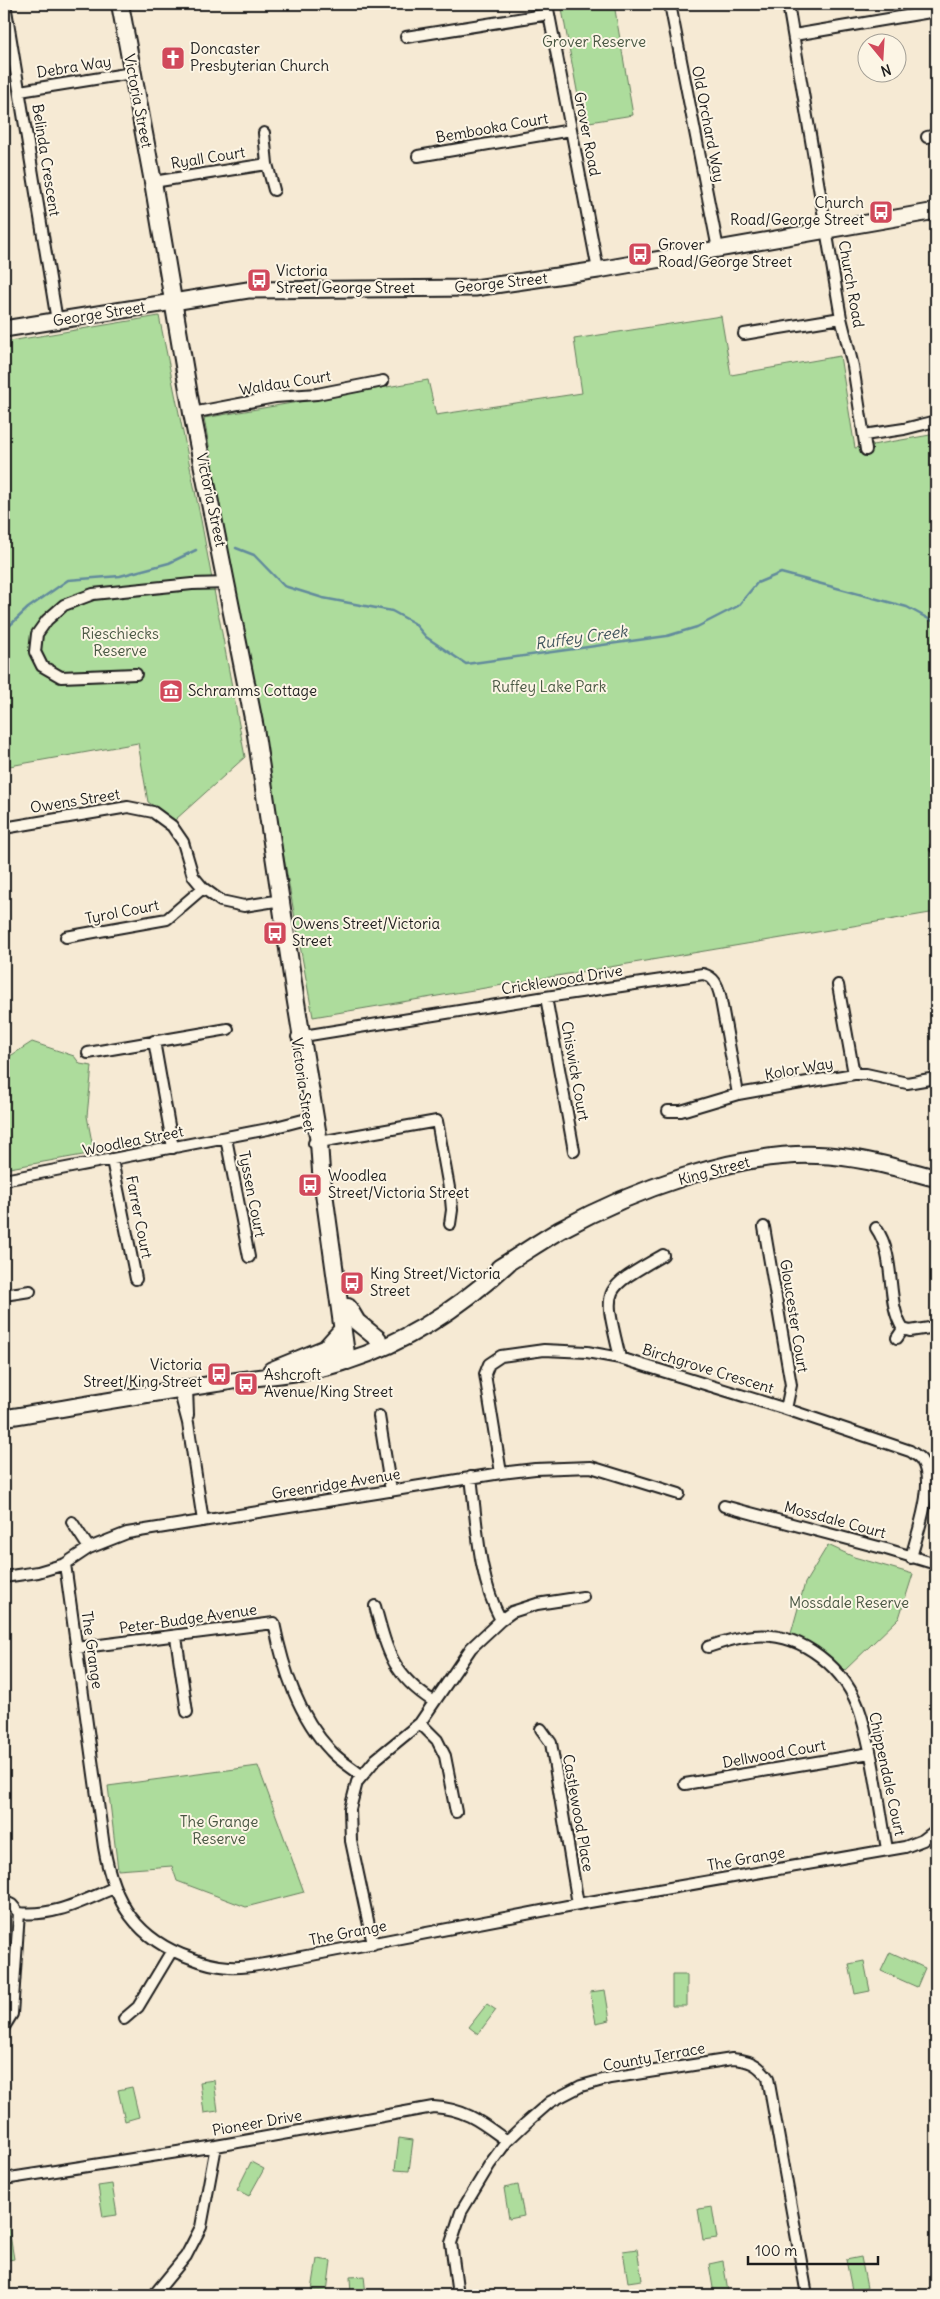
<svg xmlns="http://www.w3.org/2000/svg" width="940" height="2299" font-family="Delius,sans-serif">
<style>
.green{fill:#addc9c;stroke:#647c5c}
.lines{fill:none;stroke-linecap:round;stroke-linejoin:round}
.stream{stroke:#628b9c;stroke-width:2.5}
.street-casing{stroke:#1c1c1c;stroke-width:14}
.secondary-casing{stroke:#1c1c1c;stroke-width:19}
.primary-casing{stroke:#1c1c1c;stroke-width:20}
.street{stroke:#fcf5e5;stroke-width:10}
.secondary{stroke:#fcf5e5;stroke-width:15}
.primary{stroke:#fcf5e5;stroke-width:16}
.labels{text-anchor:middle;stroke-width:4;stroke-linejoin:round;paint-order:stroke}
.park-label{font-size:15px;fill:#485642;stroke:#fcf5e5}
.poi-label{font-size:15px;fill:#1c1c1c;stroke:#fcf5e5;text-anchor:start}
.street-label{font-size:15px;fill:#1c1c1c;stroke:#fcf5e5}
.water-label{font-size:16px;font-style:italic;fill:#3f545c;stroke:#fcf5e5}
</style>
<rect width="100%" height="100%" fill="#f6ead4"/>
<filter id="ink" filterUnits="userSpaceOnUse"><feTurbulence type="fractalNoise" baseFrequency=".02" numOctaves="2"/><feDisplacementMap in="SourceGraphic" scale="10" xChannelSelector="R" yChannelSelector="G"/><feConvolveMatrix kernelMatrix="1 2 1 2 8 2 1 2 1" color-interpolation-filters="sRGB"/></filter>
<g filter="url(#ink)">
<!-- green -->
<path class="green" d="M561,4h53l19,111 -50,8z
M159,316l42,204 44,237 -70,63 -27,-18 -10,-59 -134,24v-425z
M721,316l10,59 109,-19 15,92 81,-14v478l-623,105 -109,-599 224,-38 8,35 146,-22 -8,-54z
M32,1042l42,14 6,8 12,2 -5,50 7,37 -90,16v-109z
M828,1545l26,12 59,17 -14,44 -55,53 -26,-23 -28,-11 15,-54z
M258,1766l46,126 -58,15 -69,-26 -5,-15 -54,4 -10,-84z
M890,1952l35,16 -8,19 -36,-16z
M864,1961l6,30 -15,3 -6,-30z
M672,1975h15v31h-15z
M605,1990l5,30 -14,3 -6,-31z
M487,2004l9,6 -18,24 -9,-7z
M214,2080l4,31 -14,2 -4,-31z
M132,2087l7,30 -14,4 -7,-31z
M399,2138l14,2 -4,31 -14,-1z
M251,2162l13,7 -15,27 -12,-6z
M112,2184l5,31 -14,2 -5,-31z
M518,2185l6,31 -15,3 -5,-31z
M712,2207l5,31 -14,2 -5,-31z
M4,2229h5l5,30 -10,2z
M637,2249l5,31 -14,2 -5,-31z
M861,2257l6,31 -15,2 -6,-30z
M317,2259l14,2 -4,31 -15,-2z
M723,2261l5,31 -14,2 -5,-30z
M364,2276l2,19h-15l-1,-18z"/>
<g class="lines">
<!-- stream -->
<path class="stream" d="M236,548l18,7 30,31 39,12 69,13 22,12 12,14 40,27 201,-28 30,-9 41,-21 19,-23 24,-10 126,34 29,16
M4,631l24,-23 40,-28 52,-4 49,-13 27,-13"/>
<!-- street casing -->
<g class="street-casing">
<path id="street" d="M5,4l52,317
M547,4l51,266
M670,4l48,245
M788,4l53,314 12,48 13,84
M794,35l142,-24
M406,37l143,-23
M20,91l112,-18
M927,137l9,-2
M418,156l153,-26
M267,164l7,26
M153,182l114,-18 -3,-31
M744,334l97,-16
M192,413l83,-16 42,-3 66,-13
M864,435l40,-6 32,-8
M136,674l-75,3 -19,-11 -7,-14 2,-18 10,-14 17,-15 29,-11 99,-10 36,-1
M4,828l124,-21 25,5 19,14 11,16 10,34 10,12 18,13 23,5 38,-6
M936,847v1
M66,937l101,-18 36,-31
M838,985l16,89
M546,997l28,154
M297,1037l249,-40 157,-23c11,3 14,10 17,21l18,99
M154,1041l19,107
M88,1053l140,-24
M668,1111h13l57,-17 116,-20h12l41,9 29,-5
M226,1138l23,119
M314,1143l123,-22 14,78 1,11 -2,14
M112,1160l24,119
M4,1180l264,-51 35,-9 13,1
M764,1227l27,158 -5,24
M876,1228c21,30 9,73 27,101l7,2 26,-4
M4,1295l26,-4
M897,1338l6,-9
M620,1358c-16,-71 -21,-66 43,-103
M187,1388l1,27
M179,1389l9,34 15,98
M379,1416l12,75
M501,1473l-16,-99 4,-10 12,-8 43,-6 43,2 33,6 166,51 124,42c4,3 10,6 12,10 14,23 -5,72 -11,97
M471,1477c6,47 7,101 30,143
M724,1506l162,43 50,15
M72,1522l17,26
M65,1564l39,283c9,55 33,93 87,111 12,5 25,8 38,9 15,1 31,-2 46,-5l303,-58 327,-57 18,-7 13,-10
M4,1577l34,-5 27,-8 24,-16 38,-15 374,-60 34,-4 56,-2 88,27
M375,1606c12,44 17,69 58,95
M176,1637l11,75
M708,1647c14,-5 30,-10 45,-11 49,-5 94,33 108,79 13,43 18,90 26,134
M76,1648l198,-25c9,45 24,93 57,128 8,9 20,16 30,24
M420,1723l17,17 8,16 11,56
M541,1729l10,14 27,161
M685,1784l185,-31
M4,1901l8,4 7,8c35,4 63,-12 95,-25
M373,1944l-22,-103 -1,-32 7,-27 19,-23 44,-36 51,-75 30,-28 11,-8 25,-8 46,-7
M124,2019l14,-12 33,-55
M4,2027l8,-13 7,-101
M4,2179l212,-33 217,-39c33,2 48,15 74,34
M154,2295l32,-39 15,-29 15,-81
M458,2295l-7,-52 10,-31 29,-48 17,-23 19,-18 24,-21 31,-16 29,-8 122,-19c17,1 26,5 36,19l39,217"/>
</g>
<!-- secondary casing -->
<g class="secondary-casing">
<path id="secondary" d="M4,329l244,-39 227,-2 123,-18 338,-59
M309,1362l36,-11
M271,1370l54,-22 18,-20
M4,1418c74,-12 148,-25 223,-36 40,-7 81,-7 120,-21"/>
</g>
<!-- primary casing -->
<g class="primary-casing">
<path id="primary" d="M120,4l33,178 39,231 63,315 40,268 24,146 2,29 26,190c61,-19 115,-55 161,-98
M499,1268c20,-12 40,-26 61,-38 71,-39 175,-78 257,-75 41,1 80,13 119,23
M348,1307l9,15 21,17"/>
</g>
<!-- street -->
<use href="#street" class="street"/>
<!-- secondary -->
<use href="#secondary" class="secondary"/>
<!-- primary -->
<use href="#primary" class="primary"/>
</g>
</g>
<!-- icons -->
<defs>
<g id="church-square" transform="scale(1.25)"><rect x="-9" y="-9" width="18" height="18" rx="4" fill="#d1495b" stroke="#fcf5e5"/><path d="M-1.2-6h2.4v3.5h3.3v2.4h-3.3V6h-2.4V-.1h-3.3v-2.4h3.3Z" fill="#fff"/></g>
<g id="bus-square" transform="scale(1.25)"><rect x="-9" y="-9" width="18" height="18" rx="4" fill="#d1495b" stroke="#fcf5e5"/><path d="M-5-6H5V4H4V6H2V4H-2V6H-4V4H-5ZM-3.5-4V0h7V-4ZM-3.5 1.2v1.5H-2V1.2ZM2 1.2v1.5H3.5V1.2Z" fill="#fff"/></g>
<g id="museum-square" transform="scale(1.25)"><rect x="-9" y="-9" width="18" height="18" rx="4" fill="#d1495b" stroke="#fcf5e5"/><path d="M0-6L6-3V-2H-6V-3ZM-5-1h2V3h-2ZM-1-1h2V3h-2ZM3-1h2V3H3ZM-6 4H6V6H-6Z" fill="#fff"/></g>
</defs>
<g fill-rule="evenodd">
<use href="#church-square" x="173" y="58"/>
<use href="#bus-square" x="881" y="212"/>
<use href="#bus-square" x="640" y="254"/>
<use href="#bus-square" x="259" y="280"/>
<use href="#museum-square" x="171" y="691"/>
<use href="#bus-square" x="275" y="933"/>
<use href="#bus-square" x="310" y="1185"/>
<use href="#bus-square" x="352" y="1283"/>
<use href="#bus-square" x="219" y="1374"/>
<use href="#bus-square" x="246" y="1384"/>
</g>
<g class="labels">
<!-- park labels -->
<g class="park-label">
<text x="594" y="47">Grover Reserve</text>
<text x="120" y="639">Rieschiecks<tspan x="120" dy="17">Reserve</tspan></text>
<text x="549" y="692">Ruffey Lake Park</text>
<text x="849" y="1608">Mossdale Reserve</text>
<text x="219" y="1827">The Grange<tspan x="219" dy="17">Reserve</tspan></text>
</g>
<!-- poi labels -->
<g class="poi-label">
<text x="190" y="54">Doncaster<tspan x="190" dy="17">Presbyterian Church</tspan></text>
<text x="864" y="208" text-anchor="end">Church<tspan x="864" dy="17">Road/George Street</tspan></text>
<text x="658" y="250">Grover<tspan x="658" dy="17">Road/George Street</tspan></text>
<text x="276" y="276">Victoria<tspan x="276" dy="17">Street/George Street</tspan></text>
<text x="188" y="696">Schramms Cottage</text>
<text x="292" y="929">Owens Street/Victoria<tspan x="292" dy="17">Street</tspan></text>
<text x="328" y="1181">Woodlea<tspan x="328" dy="17">Street/Victoria Street</tspan></text>
<text x="370" y="1279">King Street/Victoria<tspan x="370" dy="17">Street</tspan></text>
<text x="202" y="1370" text-anchor="end">Victoria<tspan x="202" dy="17">Street/King Street</tspan></text>
<text x="264" y="1380">Ashcroft<tspan x="264" dy="17">Avenue/King Street</tspan></text>
</g>
<!-- street labels -->
<g class="street-label">
<text transform="translate(74 67) rotate(-9)" y="5">Debra Way</text>
<text transform="translate(138 101) rotate(79)" y="5">Victoria Street</text>
<text transform="translate(708 124) rotate(79)" y="5">Old Orchard Way</text>
<text transform="translate(492 128) rotate(-10)" y="5">Bembooka Court</text>
<text transform="translate(587 134) rotate(79)" y="5">Grover Road</text>
<text transform="translate(208 158) rotate(-9)" y="5">Ryall Court</text>
<text transform="translate(46 160) rotate(81)" y="5">Belinda Crescent</text>
<text transform="translate(501 283) rotate(-6)" y="5">George Street</text>
<text transform="translate(851 284) rotate(80)" y="5">Church Road</text>
<text transform="translate(99 314) rotate(-9)" y="5">George Street</text>
<text transform="translate(285 383) rotate(-9)" y="5">Waldau Court</text>
<text transform="translate(211 500) rotate(78)" y="5">Victoria Street</text>
<text transform="translate(75 801) rotate(-9)" y="5">Owens Street</text>
<text transform="translate(122 912) rotate(-11)" y="5">Tyrol Court</text>
<text transform="translate(562 980) rotate(-9)" y="5">Cricklewood Drive</text>
<text transform="translate(799 1069) rotate(-10)" y="5">Kolor Way</text>
<text transform="translate(575 1071) rotate(80)" y="5">Chiswick Court</text>
<text transform="translate(303 1085) rotate(82)" y="5">Victoria Street</text>
<text transform="translate(133 1141) rotate(-11)" y="5">Woodlea Street</text>
<text transform="translate(714 1171) rotate(-15)" y="5">King Street</text>
<text transform="translate(252 1194) rotate(79)" y="5">Tyssen Court</text>
<text transform="translate(139 1217) rotate(79)" y="5">Farrer Court</text>
<text transform="translate(794 1316) rotate(81)" y="5">Gloucester Court</text>
<text transform="translate(708 1369) rotate(17)" y="5">Birchgrove Crescent</text>
<text transform="translate(336 1484) rotate(-9)" y="5">Greenridge Avenue</text>
<text transform="translate(835 1520) rotate(15)" y="5">Mossdale Court</text>
<text transform="translate(188 1619) rotate(-8)" y="5">Peter-Budge Avenue</text>
<text transform="translate(92 1650) rotate(82)" y="5">The Grange</text>
<text transform="translate(774 1754) rotate(-10)" y="5">Dellwood Court</text>
<text transform="translate(887 1774) rotate(78)" y="5">Chippendale Court</text>
<text transform="translate(578 1813) rotate(80)" y="5">Castlewood Place</text>
<text transform="translate(746 1859) rotate(-10)" y="5">The Grange</text>
<text transform="translate(348 1933) rotate(-11)" y="5">The Grange</text>
<text transform="translate(654 2057) rotate(-10)" y="5">County Terrace</text>
<text transform="translate(257 2123) rotate(-10)" y="5">Pioneer Drive</text>
</g>
<!-- water labels -->
<g class="water-label">
<text transform="translate(581 637) rotate(-8)" y="6">Ruffey Creek</text>
</g>
</g>
<!-- margin -->
<rect width="940" height="2299" fill="none" stroke="#fcf5e5" stroke-width="20"/>
<rect x="10" y="10" width="920" height="2279" fill="none" stroke="#1c1c1c" stroke-width="2" filter="url(#ink)"/>
<!-- north arrow -->
<g transform="translate(882 58) rotate(162)"><circle r="24" fill="#fcf5e5" stroke="#a29e95"/>
<path d="M0-4L9 19L0 12L-9 19Z" fill="#d1495b"/>
<text y="-8" font-size="14" font-weight="bold" text-anchor="middle" fill="#1c1c1c">N</text>
</g>
<!-- scale -->
<path d="M748 2256v8h130v-8" fill="none" stroke="#1c1c1c" stroke-width="2.5"/>
<text x="755" y="2256" font-size="15" fill="#1c1c1c" stroke="#fcf5e5" stroke-width="4" paint-order="stroke">100 m</text>
</svg>
